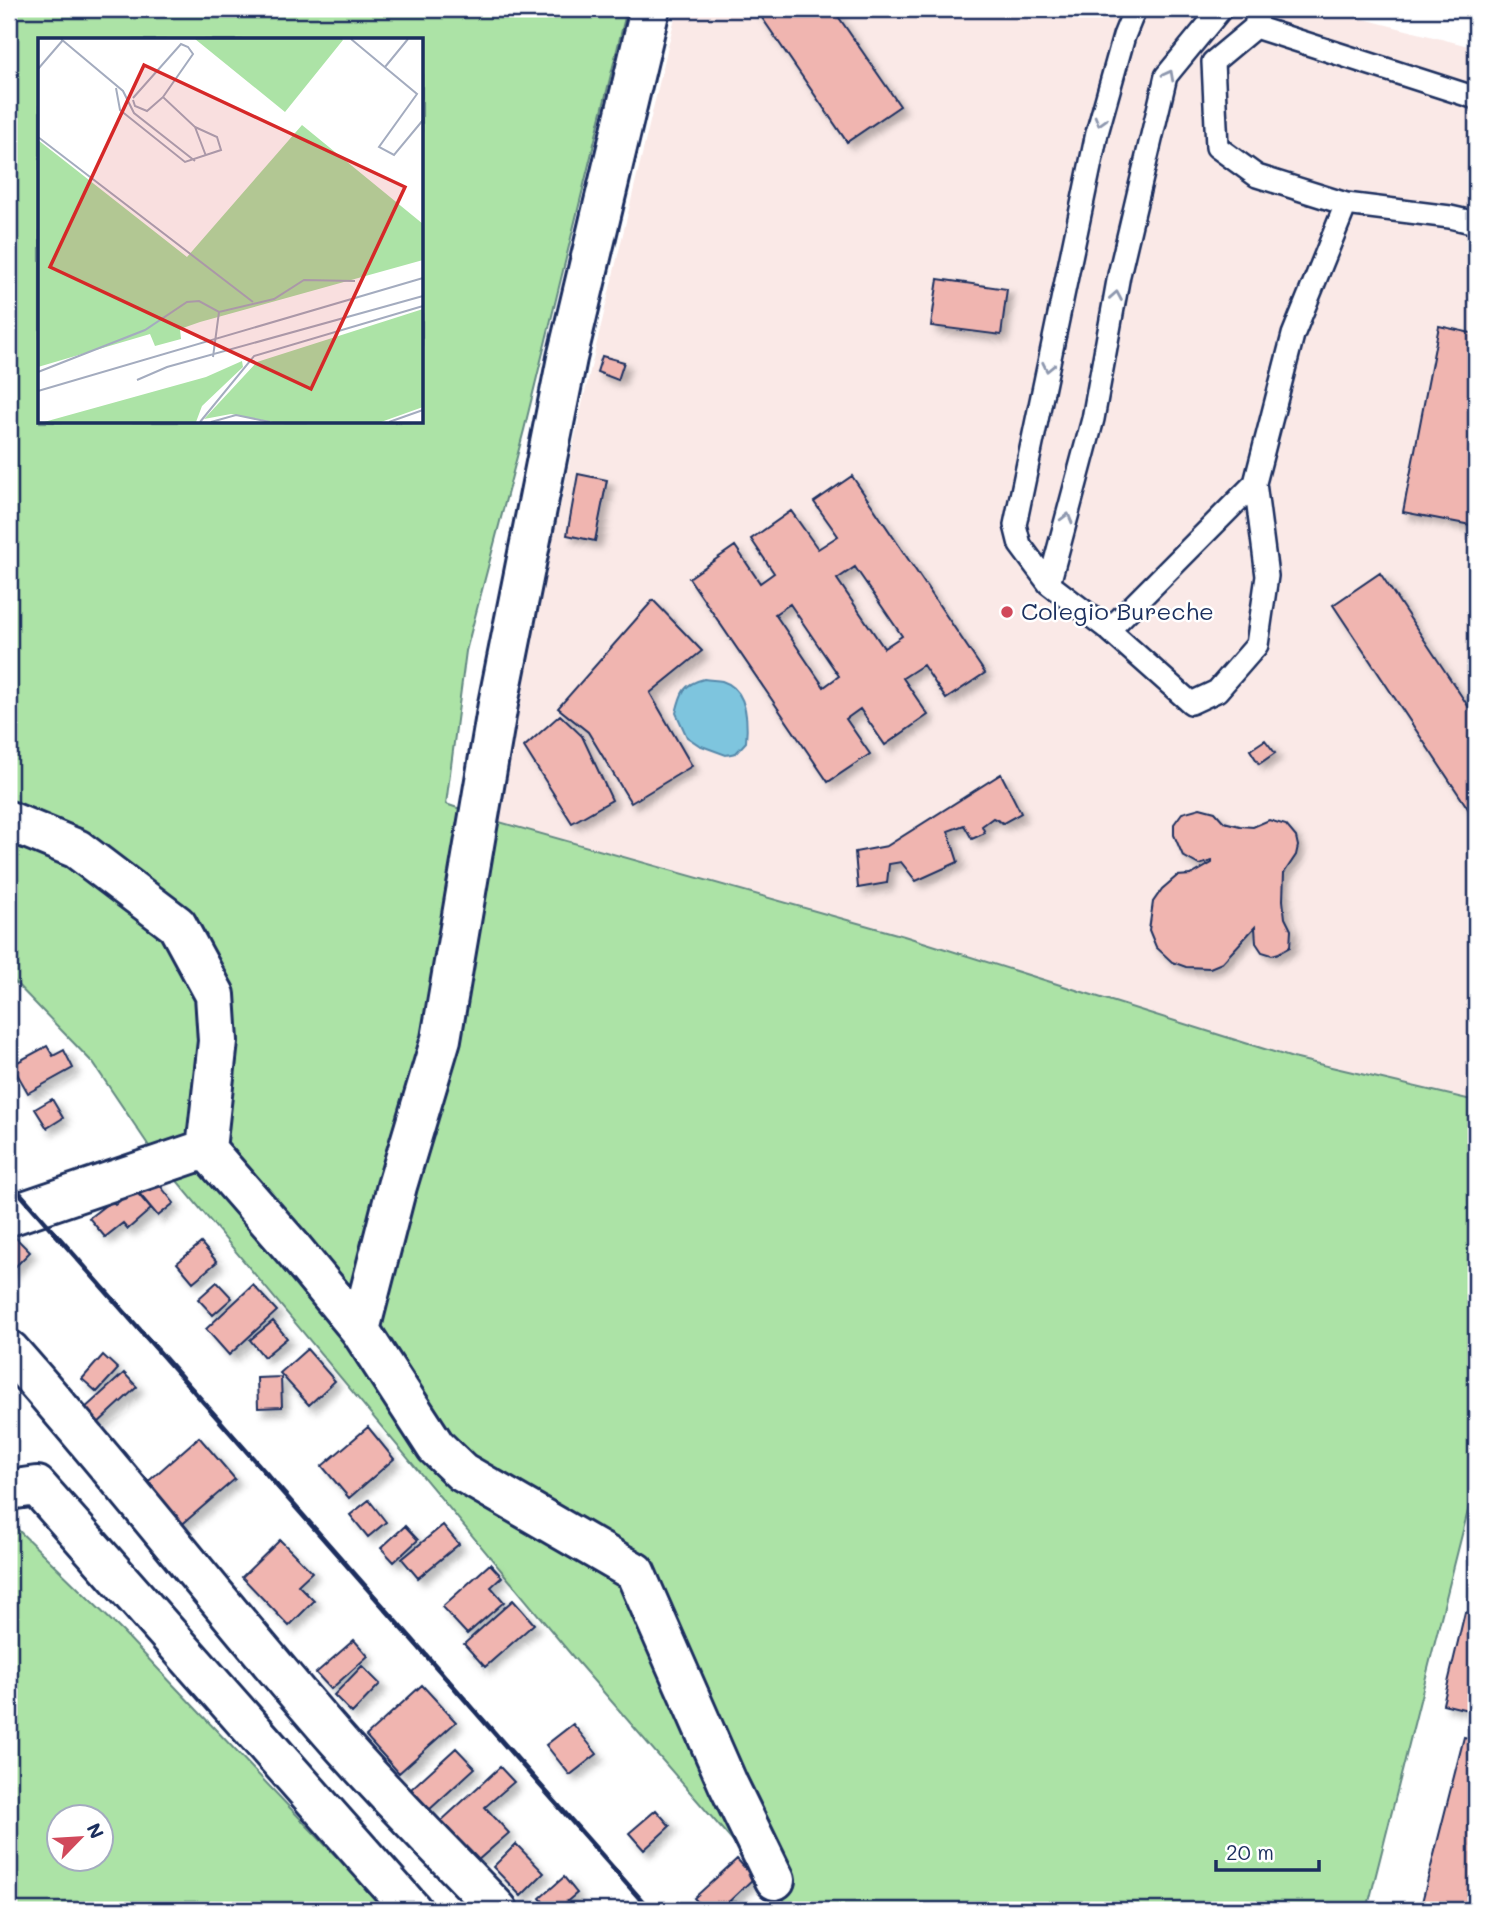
<svg xmlns="http://www.w3.org/2000/svg" width="1485" height="1919" font-family="Mali,sans-serif">
<style>
.built{fill:#fae9e7}
.green{fill:#ace3a6;stroke:#648982;stroke-width:2;fill-rule:evenodd}
.water{fill:#7ec5de;stroke:#5689ab;stroke-width:2}
.building{fill:#f0b5b0;stroke:#1b2f5e;stroke-width:2;fill-rule:evenodd;filter:url(#shadow)}
.lines{fill:none;stroke-linecap:round;stroke-linejoin:round}
.lane-casing{stroke:#1b2f5e;stroke-width:26}
.street-casing{stroke:#1b2f5e;stroke-width:44}
.lane{stroke:#fff;stroke-width:21}
.street{stroke:#fff;stroke-width:38}
.rail{stroke:#1b2f5e;stroke-width:5}
.oneway{stroke:#8d97ae}
.poi-dot{fill:#d1495b;stroke:#fff;stroke-width:2.5}
.labels{text-anchor:middle;stroke-width:5;stroke-linejoin:round;paint-order:stroke}
.poi-label{font-size:24px;fill:#1b2f5e;stroke:#fff;text-anchor:start}
.inset-road{fill:none;stroke:#a4acbf;stroke-width:2}
.view{fill:#d62828;fill-opacity:0.15;stroke:#d62828;stroke-width:3.5}
.inset-edge{fill:none;stroke:#1b2f5e;stroke-width:3.5}
</style>
<defs>
<filter id="shadow"><feDropShadow dx="6" dy="6" stdDeviation="3.5" flood-color="#0004"/></filter>
</defs>
<rect width="100%" height="100%" fill="#fff"/>
<filter id="ink" filterUnits="userSpaceOnUse"><feTurbulence type="fractalNoise" baseFrequency=".0143" numOctaves="2"/><feDisplacementMap in="SourceGraphic" scale="14" xChannelSelector="R" yChannelSelector="G"/><feConvolveMatrix kernelMatrix="1 2 1 2 8 2 1 2 1" color-interpolation-filters="sRGB"/></filter>
<g filter="url(#ink)">
<!-- built -->
<path class="built" d="M677,9h648l151,39v1053l-183,-43 -389,-122 -412,-116 90,-415z"/>
<!-- green -->
<path class="green" d="M9,9h618l-103,421 -58,221 -20,153 46,16 412,116 389,122 183,43v378l-109,431h-575l-218,-252 -421,-506 -60,-89 -84,-87zM40,40h382v382h-382z
M9,1521l114,111 264,278h-378zM60,1818h42v42h-42z"/>
<!-- water -->
<path class="water" d="M704,679c6,1 13,1 18,2 26,8 26,40 24,61l-10,11 -10,2 -27,-10 -12,-8 -11,-24c5,-20 7,-29 28,-34z"/>
<!-- building -->
<path class="building" d="M756,9h77l67,97 -53,36z
M938,279l69,10 -6,46 -70,-9z
M1439,326l37,8v192l-73,-14z
M602,356l22,6 -6,18 -21,-8z
M578,474l29,6 -12,61 -28,-6z
M852,476l133,197 -39,26 -23,-34 -20,13 25,37 -43,30 -25,-36 -14,10 24,35 -42,28 -139,-204 46,-32 25,37 14,-10 -23,-34 40,-28 27,38 20,-13 -24,-34zM855,567l47,69 -18,12 -47,-69zM790,604l49,72 -15,11 -49,-73z
M1380,573l96,145v91l-5,4 -138,-208z
M653,600l49,51 -52,42 42,73 -61,37 -43,-71 -30,-24z
M560,715l22,21 30,64 -40,23 -48,-76z
M1265,740l10,13 -16,11 -9,-14z
M1001,774l20,39 -18,10 -10,-5 -11,8 3,7 -13,6 -8,-14 -16,6 10,31 -42,19 -15,-19 -12,2 -2,19 -29,5 -3,-36 32,-6z
M1200,808l15,4 9,10 16,4 13,1 16,-7 17,5 10,12 2,9 -2,9 -12,18 -1,27 2,18 6,12 -1,17 -11,6 -7,2 -10,-3 -6,-9 -1,-16 -33,36 -12,5 -24,-1 -14,-5 -16,-15 -7,-17 4,-28 9,-13 15,-13 14,-1 21,-12v-2l-13,4 -16,-9 -9,-21v-11l8,-11z
M47,1046l6,10 11,-6 9,18 -45,25 -16,-28z
M52,1099l11,19 -16,10 -12,-19z
M150,1173l24,30 -16,13 -25,-30z
M134,1189l17,20 -23,20 -5,-6 -18,14 -16,-19 22,-17 4,4z
M13,1235l17,17 -21,21v-34z
M201,1243l16,19 -24,20 -16,-19z
M217,1282l15,16 -19,17 -15,-16z
M253,1285l24,26 -48,44 -23,-26z
M273,1321l14,17 -23,19 -14,-17z
M307,1349l28,32 -26,24 -29,-32z
M103,1355l15,14 -21,23 -15,-13z
M124,1373l13,14 -40,37 -13,-15z
M281,1377l1,30 -24,1 -1,-30z
M368,1427l26,32 -45,39 -27,-32z
M199,1437l36,42 -56,48 -35,-42z
M369,1500l17,22 -18,15 -18,-22z
M443,1525l16,19 -41,34 -16,-19z
M405,1526l13,14 -24,22 -13,-14z
M280,1540l32,32 -14,13 16,16 -25,25 -47,-49z
M490,1564l12,13 -11,10 13,15 -37,32 -25,-27z
M513,1600l21,24 -49,43 -21,-23z
M1465,1612l11,3v97l-33,-8z
M354,1640l14,16 -37,33 -15,-16z
M362,1666l18,18 -28,29 -18,-18z
M422,1685l34,37 -57,51 -33,-37z
M573,1724l24,30 -27,21 -24,-30z
M1464,1737l12,3v170h-56z
M456,1748l19,20 -46,42 -18,-21z
M500,1767l14,15 -29,25 24,26 -32,28 -36,-40z
M656,1810l14,16 -26,24 -15,-17z
M516,1844l28,29 -23,23 -28,-29z
M737,1859l17,19 -34,32h-15l-11,-12z
M564,1877l13,16 -20,17h-7l-10,-12z"/>
<g class="lines">
<!-- lane casing -->
<g class="lane-casing">
<path id="lane" d="M1135,9l-11,27 -27,97 -82,392 5,20 29,39 60,46 82,73 26,-12 40,-46 10,-69 -12,-93
M1255,27l221,71
M1346,204l104,13 26,6
M1049,584l44,-165 26,-144 47,-199 55,-67
M1109,630l146,-147 38,-148 53,-131 -89,-28 -40,-29 -4,-85 42,-35 3,-18"/>
</g>
<!-- street casing -->
<g class="street-casing">
<path id="street" d="M9,821l68,28 100,76 38,70 3,46 -12,108 88,101 66,80 76,117 26,25 173,100 93,212 47,96
M9,1216l197,-67
M360,1330l37,-144 44,-147 57,-335 69,-346 83,-349
M9,1350c114,128 218,265 332,394 50,57 105,111 157,166
M9,1490l28,-4 375,424"/>
</g>
<!-- lane -->
<use href="#lane" class="lane"/>
<!-- street -->
<use href="#street" class="street"/>
<!-- rail -->
<path class="rail" d="M9,1181l641,729"/>
</g>
<!-- one-way arrows -->
<defs><path id="oneway-chevron" d="M-2-3.5L2.5 0L-2 3.5" fill="none" stroke-width="1.6" stroke-linecap="round" stroke-linejoin="round" transform="scale(1.75)"/></defs>
<g class="oneway">
<use href="#oneway-chevron" transform="translate(1169 75) rotate(-62)"/>
<use href="#oneway-chevron" transform="translate(1100 121) rotate(106)"/>
<use href="#oneway-chevron" transform="translate(1116 296) rotate(-80)"/>
<use href="#oneway-chevron" transform="translate(1048 367) rotate(102)"/>
<use href="#oneway-chevron" transform="translate(1067 518) rotate(-75)"/>
</g>
</g>
<!-- markers -->
<circle class="poi-dot" cx="1007" cy="612" r="7"/>
<g class="labels">
<!-- poi labels -->
<g class="poi-label">
<text x="1021" y="620">Colegio Bureche</text>
</g>
</g>
<!-- overview -->
<g transform="translate(38 38)">
<rect width="385" height="385" fill="#fff"/>
<path d="M157,1h147l1,1 -58,72zM264,87l121,99v36l-223,62 -20,7 1,10 -26,7 -5,-12 -112,33v-227l149,117zM385,271v98l-42,15h-108l-42,-8 -27,5 53,-57zM204,323l1,6 -41,39 -6,16h-152l162,-45z" fill="#ace3a6"/>
<path class="inset-road" d="M23,1l62,52 11,22 61,48M313,1l66,55 -38,53 15,8 29,-35M347,29l23,-28M0,31l25,-29M78,50l4,22 65,52 36,-12 -4,-13 -22,-10M95,60l48,-54 7,3 5,7 -30,43M95,62l2,6 12,5 16,-14 32,30 11,29M0,99l215,165M175,319l6,-45M0,334l107,-42 42,-28 12,-1 20,11 55,-13 30,-19 51,1M99,342l30,-13 256,-71M0,353l385,-113M162,384l54,-66 169,-50M173,384l25,-7 34,7M351,384l34,-12"/>
<path class="view" d="M106,27l261,122 -94,202 -261,-122z"/>
<rect width="385" height="385" class="inset-edge"/>
</g>
<!-- margin -->
<rect width="1485" height="1919" fill="none" stroke="#fff" stroke-width="35"/>
<rect x="18" y="18" width="1450" height="1884" fill="none" stroke="#1b2f5e" stroke-width="2.5" filter="url(#ink)"/>
<!-- north arrow -->
<g transform="translate(80 1838) rotate(65)"><circle r="33" fill="#ffffff" stroke="#a4acbf" stroke-width="2"/>
<path d="M0-5L12 26L0 18L-12 26Z" fill="#d1495b"/>
<text y="-10" font-size="19" font-weight="bold" text-anchor="middle" fill="#1b2f5e">N</text>
</g>
<!-- scale -->
<path d="M1216 1860v10h103v-10" fill="none" stroke="#1b2f5e" stroke-width="3.5"/>
<text x="1226" y="1860" font-size="21" fill="#1b2f5e" stroke="#ffffff" stroke-width="5" paint-order="stroke">20 m</text>
</svg>
